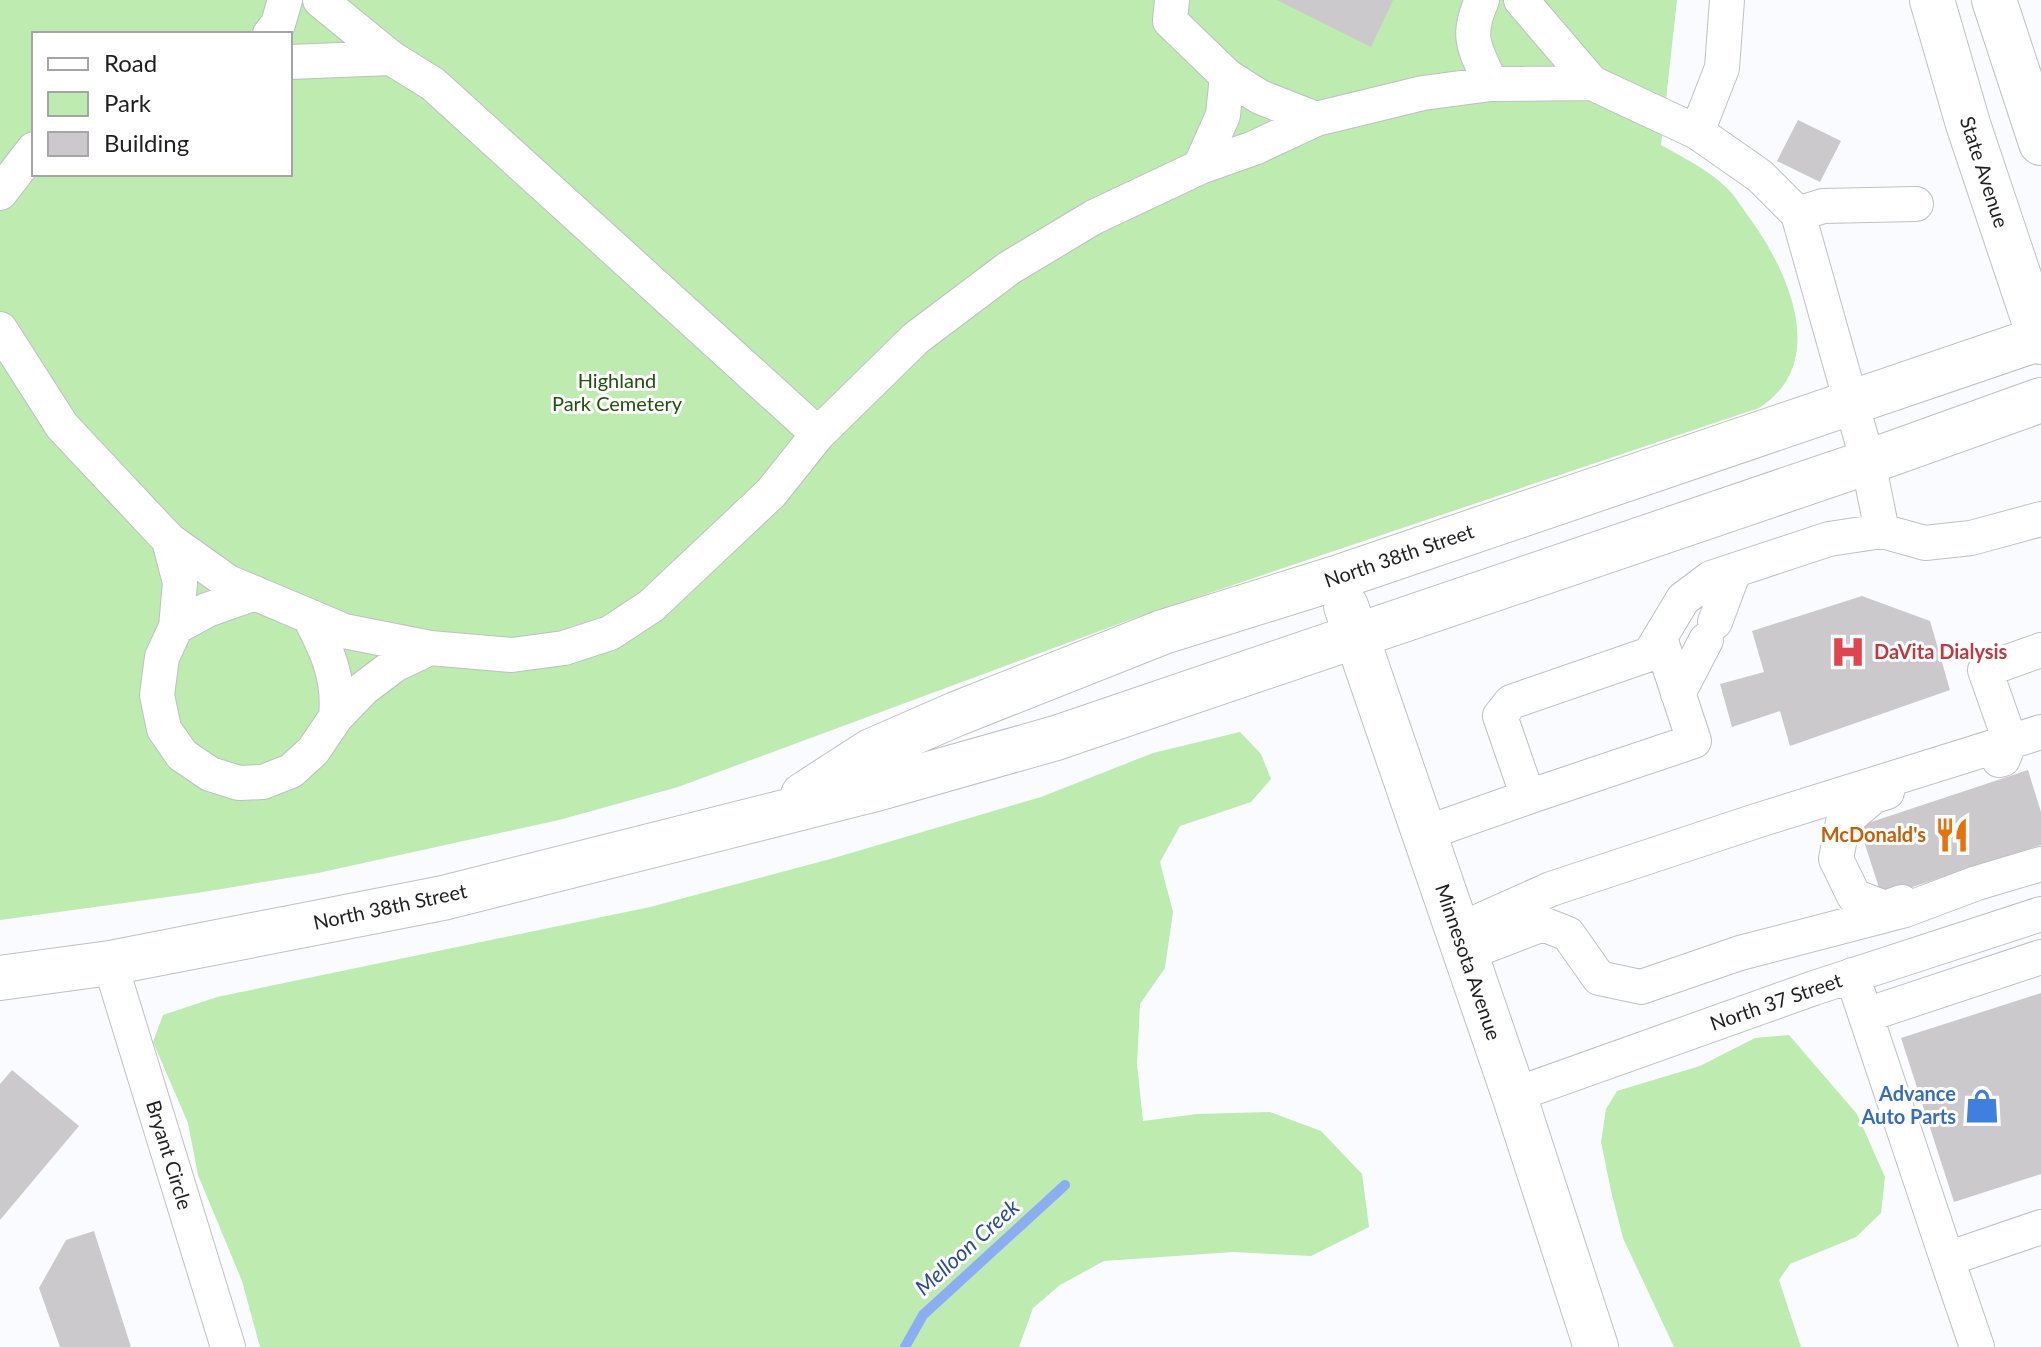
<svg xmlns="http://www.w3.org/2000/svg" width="2041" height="1347" font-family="Lato,sans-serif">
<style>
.green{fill:#bdebb0;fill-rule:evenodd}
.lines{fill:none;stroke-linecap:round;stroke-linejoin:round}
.stream{stroke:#8aadf4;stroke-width:10}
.building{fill:#cbc9cc}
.minor-casing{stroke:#bec0c2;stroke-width:36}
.major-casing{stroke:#bec0c2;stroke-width:46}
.minor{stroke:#fff;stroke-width:34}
.major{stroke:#fff;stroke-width:44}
.labels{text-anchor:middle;stroke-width:6;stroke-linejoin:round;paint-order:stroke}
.street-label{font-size:20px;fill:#1e1f20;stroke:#fff}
.park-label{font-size:20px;fill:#20510b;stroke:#fff}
.health-label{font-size:20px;font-weight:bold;fill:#be3a42;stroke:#fff;text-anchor:start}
.food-label{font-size:20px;font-weight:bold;fill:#c56008;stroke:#fff;text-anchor:end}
.shop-label{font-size:20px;font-weight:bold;fill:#366cbe;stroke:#fff;text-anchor:end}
.water-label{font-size:22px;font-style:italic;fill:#274b9c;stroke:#fff}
</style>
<rect width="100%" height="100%" fill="#fafbfe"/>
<!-- green -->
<path class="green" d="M0,0h1677l-16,145c23,13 48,25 67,44 7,7 12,16 18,24 40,53 86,149 13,195l-624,210 -457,169 -119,33 -241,53 -121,20 -197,27zM34,34h256v140h-256z
M1240,732l21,22 10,25 -20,23 -71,24 -20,36 13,50 -8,56 -25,36 -3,60 6,57 54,-7 73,-2 51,19 41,43 7,53 -58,29 -78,-4 -129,9 -44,24 -27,23 -14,39h-759l-18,-66 -44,-106 -10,-52 -35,-81 10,-27 54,-18 433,-90 184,-49 207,-61 112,-44z
M1789,1035l68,79 28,63 -4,36 -25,24 -66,27 -11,16 22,67h-127l-51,-109 -12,-47 -10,-49 5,-33 11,-18 83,-25 55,-28z"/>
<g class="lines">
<!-- stream -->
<path class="stream" d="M905,1347l18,-32 142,-130"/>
</g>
<!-- building -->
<path class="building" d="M1277,0h116l-22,47z
M1798,120l43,21 -21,41 -43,-21z
M1862,596l68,25 20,69 -160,56 -10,-35 -48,16 -12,-43 44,-12 -12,-41z
M2028,770l13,42v33l-159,52 -23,-71z
M2041,993v181l-87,28 -53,-164z
M12,1070l67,56 -79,94v-136z
M94,1231l37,116h-71l-21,-59 27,-48z"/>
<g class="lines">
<!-- minor casing -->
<g class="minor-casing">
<path id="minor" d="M320,0l71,58
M1172,0l-2,21 57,55 33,21 56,22
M1482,0c-17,38 -7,48 9,84
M1521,0l71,83 105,49 63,44 38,38 70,248 14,69
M270,34l8,-10 7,-24
M290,62l101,-4 42,26 385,350
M1697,132l25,-64 5,-68
M1200,167l54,-19 62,-29 107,-26 68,-9 101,-1
M0,193l34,-44
M1798,214l25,-8 93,-2
M0,329l62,97 107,114 11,43 -4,44 -14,30 -5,38 7,34 18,26 28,19 29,9 24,-1 28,-11 22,-20 23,-34 28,-29 32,-24 34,-16 82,7 52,-7 46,-15 41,-27 120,-113 47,-59 98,-96 93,-70 85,-51 106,-50 23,-52 4,-39
M169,540l59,42 81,34 35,15 86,17
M309,616c18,34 31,62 27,101
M1715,622l19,-51
M176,627l31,-17 48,-17
M1660,638l34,103 -166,56 -28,-81 11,-14 139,-48 33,-55 28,-21 118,-39 53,-8 43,12 46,-5 70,-19
M1678,694l28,-54
M1999,760l4,-1 7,-18 -25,-71 56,-20
M1887,792l-13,4 -31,26 -7,37 18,37 31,12 17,-6
M1423,834l105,-37
M1457,931l94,-42 205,-68 285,-89
M1465,954l78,-30 25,10 31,44 42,9 99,-34 165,-43 72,-27 64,-19
M110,963l118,384
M1852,975l95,284 94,-32
M1866,1015l175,-58
M1514,1095l300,-107 227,-74
M1947,1259l30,88"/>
</g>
<!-- major casing -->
<g class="major-casing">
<path id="major" d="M1932,0l36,124 73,218
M1994,0l47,143
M1346,606l168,489 82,252
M803,795l68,-44 85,-37 207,-82 173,-54 705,-240
M0,978l110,-15 333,-65 429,-108 184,-52 812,-276 173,-62"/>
</g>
<!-- minor -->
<use href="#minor" class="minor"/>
<!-- major -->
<use href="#major" class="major"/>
</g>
<!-- icons -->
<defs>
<g id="hospital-bare" transform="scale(2.76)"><path d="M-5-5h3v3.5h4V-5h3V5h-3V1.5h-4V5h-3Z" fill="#e0444e" stroke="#fff" stroke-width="2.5" paint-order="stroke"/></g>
<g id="restaurant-bare" transform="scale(2.76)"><path d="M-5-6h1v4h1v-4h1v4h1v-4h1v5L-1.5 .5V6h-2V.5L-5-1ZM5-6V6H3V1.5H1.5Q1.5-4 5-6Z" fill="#e8710a" stroke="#fff" stroke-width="2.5" paint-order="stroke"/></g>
<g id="shop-bare" transform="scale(2.76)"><path d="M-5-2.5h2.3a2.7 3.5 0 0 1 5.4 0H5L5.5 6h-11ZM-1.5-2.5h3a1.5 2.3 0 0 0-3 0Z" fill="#3f7fe0" stroke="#fff" stroke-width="2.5" paint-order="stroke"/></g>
</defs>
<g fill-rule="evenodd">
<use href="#hospital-bare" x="1848" y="652"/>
<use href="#restaurant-bare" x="1952" y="835"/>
<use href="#shop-bare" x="1982" y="1106"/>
</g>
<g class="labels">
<!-- street labels -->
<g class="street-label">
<text transform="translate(1984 172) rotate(72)" y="7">State Avenue</text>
<text transform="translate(1399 556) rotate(-19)" y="7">North 38th Street</text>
<text transform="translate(390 907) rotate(-12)" y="7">North 38th Street</text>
<text transform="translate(1468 962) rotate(71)" y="7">Minnesota Avenue</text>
<text transform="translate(1776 1002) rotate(-19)" y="7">North 37 Street</text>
<text transform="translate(169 1155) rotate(73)" y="7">Bryant Circle</text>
</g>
<!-- park labels -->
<g class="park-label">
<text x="617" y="388">Highland<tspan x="617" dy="23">Park Cemetery</tspan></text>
</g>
<!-- health labels -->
<g class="health-label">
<text x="1874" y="659">DaVita Dialysis</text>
</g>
<!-- food labels -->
<g class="food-label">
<text x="1926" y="842">McDonald's</text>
</g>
<!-- shop labels -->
<g class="shop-label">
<text x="1956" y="1101">Advance<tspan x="1956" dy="23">Auto Parts</tspan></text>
</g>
<!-- water labels -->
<g class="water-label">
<text transform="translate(967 1247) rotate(-42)" y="8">Melloon Creek</text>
</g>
</g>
<!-- legend -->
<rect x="32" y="32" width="260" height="144" fill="#ffffff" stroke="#a5a5a6" stroke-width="2"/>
<rect x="48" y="58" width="40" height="12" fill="#ffffff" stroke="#a5a5a6" stroke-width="2"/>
<text x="104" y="72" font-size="24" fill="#1e1f20">Road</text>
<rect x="48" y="92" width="40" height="24" fill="#bdebb0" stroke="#a5a5a6" stroke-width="2"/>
<text x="104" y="112" font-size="24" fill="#1e1f20">Park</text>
<rect x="48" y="132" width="40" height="24" fill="#cbc9cc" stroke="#a5a5a6" stroke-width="2"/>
<text x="104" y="152" font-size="24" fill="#1e1f20">Building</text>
</svg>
